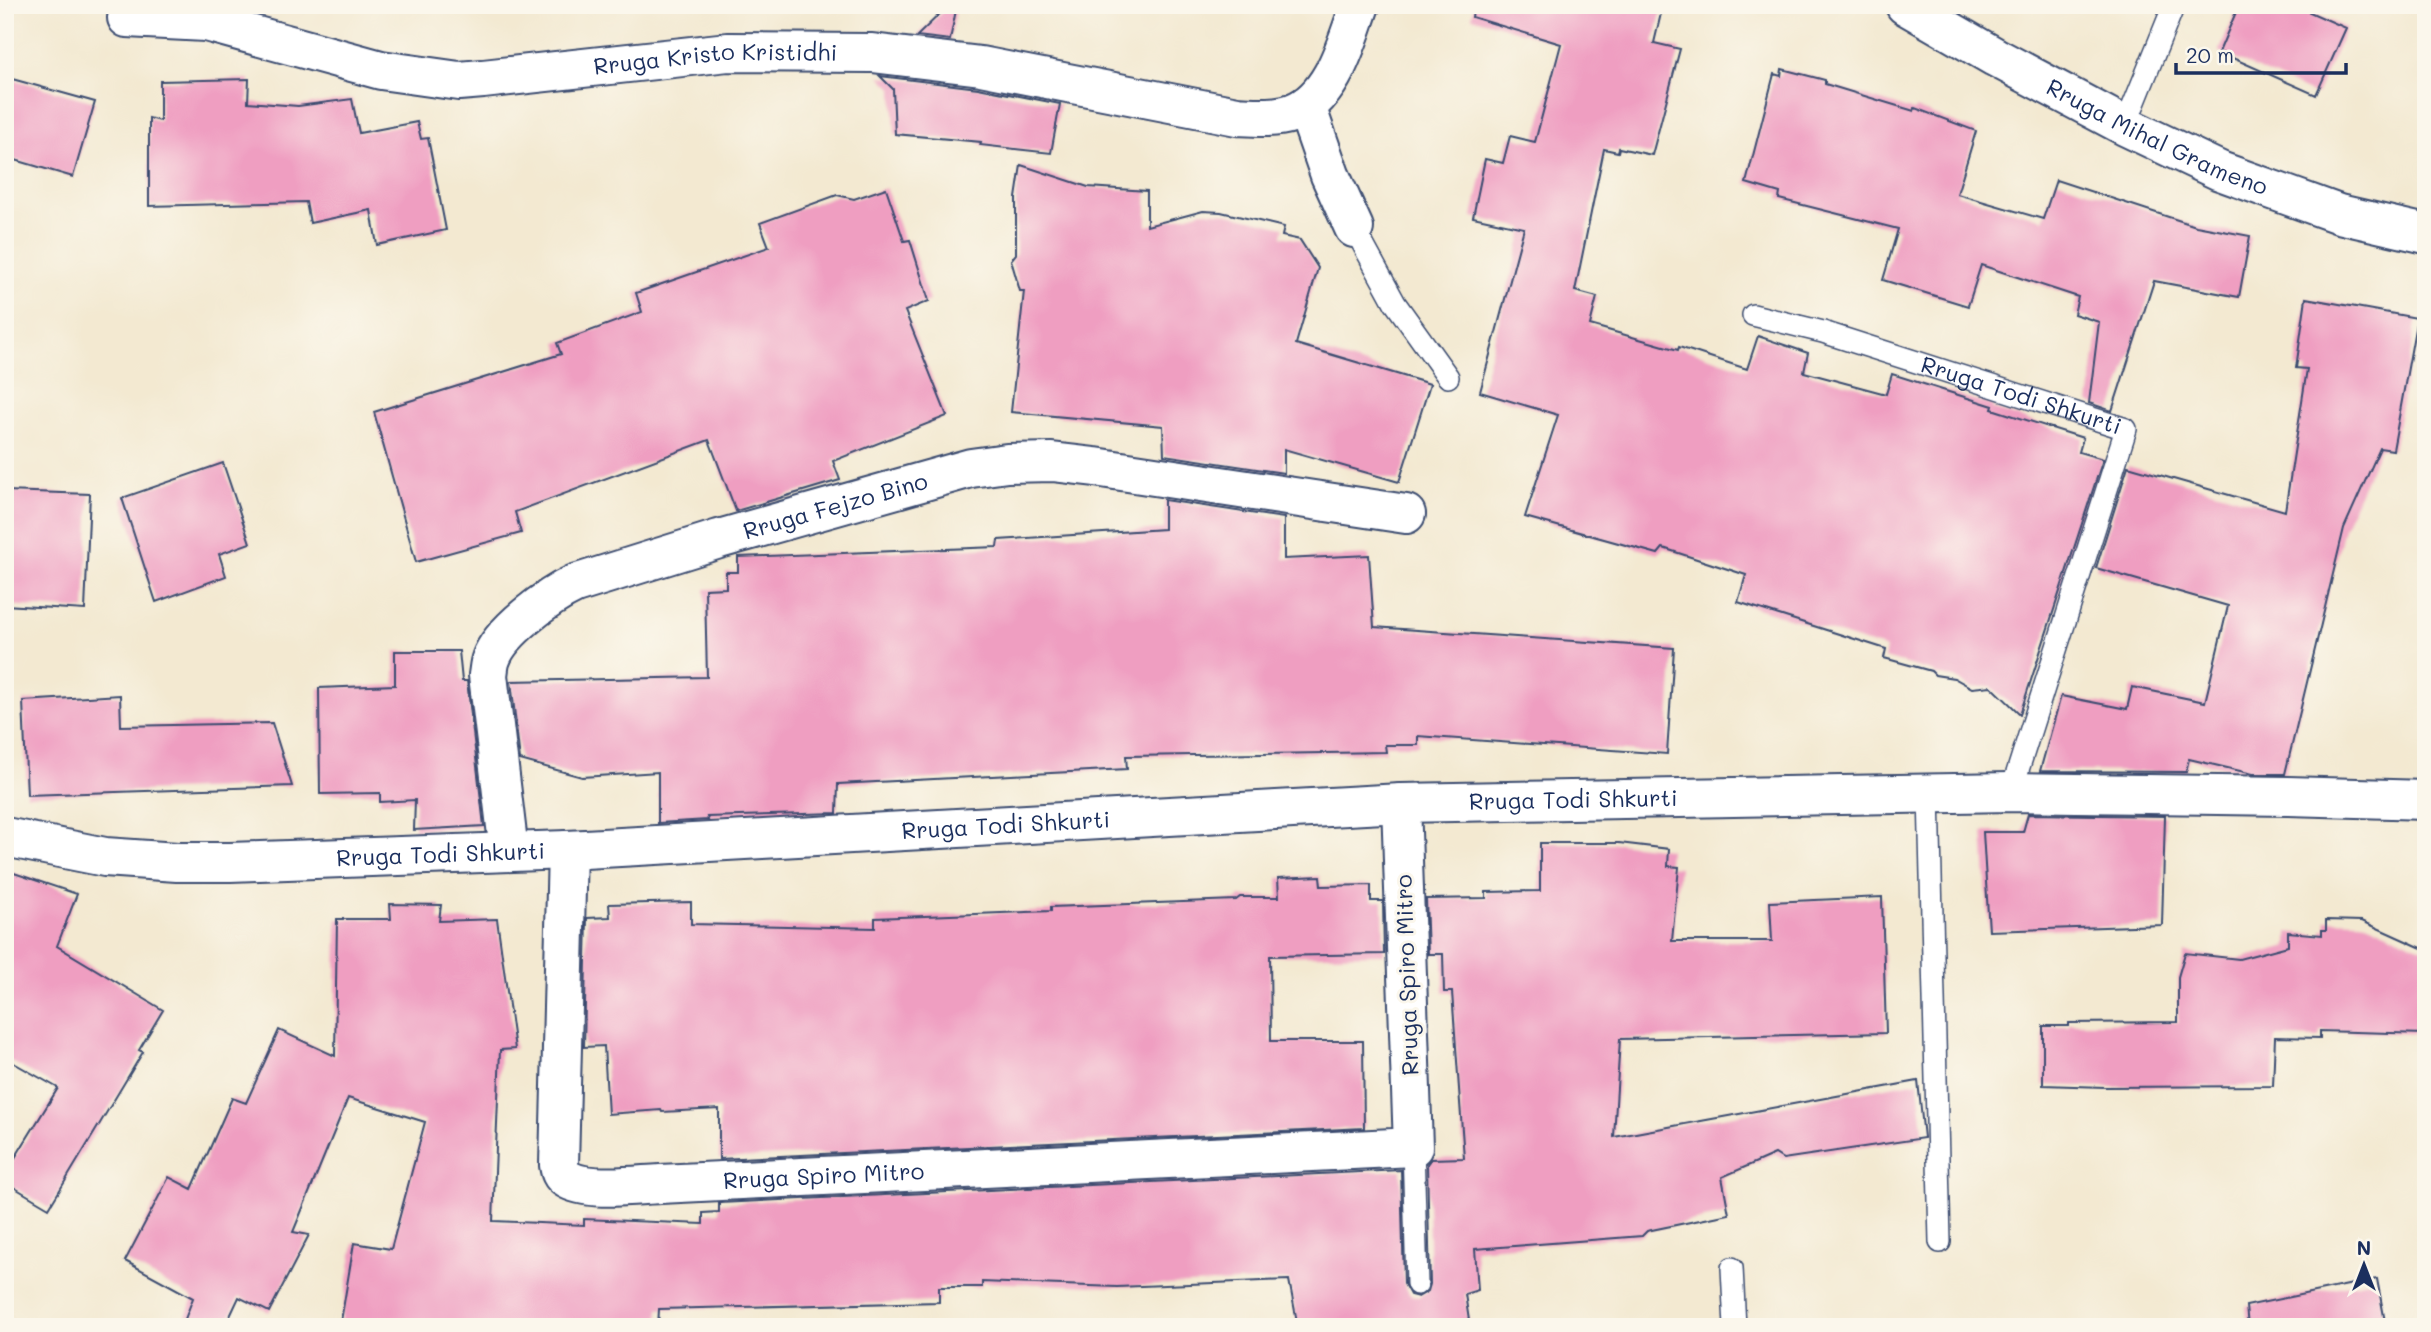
<svg xmlns="http://www.w3.org/2000/svg" width="2431" height="1332" font-family="Mali,sans-serif">
<style>
.building{fill:#ef9ec1}
.lines{fill:none;stroke-linecap:round;stroke-linejoin:round}
.lane-casing{stroke:#3b4b6f;stroke-width:24}
.street-casing{stroke:#3b4b6f;stroke-width:42}
.secondary-casing{stroke:#3b4b6f;stroke-width:42}
.lane{stroke:#fff;stroke-width:21}
.street{stroke:#fff;stroke-width:38}
.secondary{stroke:#fff;stroke-width:38}
.labels{text-anchor:middle;stroke-width:6;stroke-linejoin:round;paint-order:stroke}
.street-label{font-size:23px;fill:#1b2f5e;stroke:#fbf7ec}
</style>
<rect width="100%" height="100%" fill="#fbf7ec"/>
<filter id="ink" filterUnits="userSpaceOnUse"><feTurbulence type="fractalNoise" baseFrequency=".0143" numOctaves="2"/><feDisplacementMap in="SourceGraphic" scale="14" xChannelSelector="R" yChannelSelector="G"/><feConvolveMatrix kernelMatrix="1 2 1 2 8 2 1 2 1" color-interpolation-filters="sRGB"/></filter>
<filter id="wash" filterUnits="userSpaceOnUse"><feTurbulence type="fractalNoise" baseFrequency=".00686" numOctaves="4" result="noise"/><feDisplacementMap in="SourceGraphic" scale="28" xChannelSelector="R" yChannelSelector="G"/><feGaussianBlur stdDeviation="1.57" result="paint"/><feColorMatrix in="noise" values="0 0 0 0 0 0 0 0 0 0 0 0 0 0 0 0 0 1.4 0 .05"/><feComposite in="paint" operator="in"/></filter>
<g filter="url(#wash)">
<rect width="100%" height="100%" fill="#f3e9d1"/>
<g id="blocks">
<!-- building -->
<path class="building" d="M949,5h8l-7,35 -33,-4z
M1474,5h189l-9,38 26,6 -28,106 -33,-7 -1,4 -14,-3 -29,142 22,6 -7,28 88,25 1,-3 68,22 11,-33 50,17 -4,19 82,22 6,-20 101,32 -1,3 91,29 -4,14 24,7 -83,255 -29,-28 -19,2 -18,-10 -19,-3 -4,-4 -47,-13 2,-9 -148,-47 8,-27 -83,-27 -5,6 -133,-37 33,-102 -78,-23 44,-164 -51,-11 12,-58 18,4 7,-27 25,6 26,-98 -89,-27z
M2239,5h55l52,23 -30,67 -97,-43z
M1782,69l43,11v4l89,27 1,-3 61,23 -19,63 86,25 13,-39 140,46 54,10 -11,61 -85,-16 -42,130 -23,-8 10,-81 -25,-8 4,-17 -97,-32 -13,41 -85,-26 15,-51 -119,-30 1,-6 -34,-10 28,-109 7,2z
M880,76l98,12 82,16 -9,49 -71,-8 1,-3 -86,-8 -2,-45z
M5,77l90,25 -22,75 -68,-20z
M249,79l-1,23 50,4 54,-7 7,34 58,-11 4,17 7,-1 18,92 -69,15 -6,-35 -61,13 -4,-21 -157,4v-88l11,3v-40z
M1021,165l67,22 59,4v35l56,-15 18,1 63,15 -2,9 18,4 18,28 -22,76 134,40 -31,98 -115,-33v24l-120,-18 -1,-29 -152,-14 13,-121h-4l-9,-31 5,-6v-56z
M886,188l18,53 6,-1 19,61 -24,10 42,105 -114,45 7,19 -104,31 -27,-71 -194,72 6,21 -105,29 -42,-150 187,-58 -4,-11 85,-31 -6,-19 133,-46 -9,-24 77,-28 17,4z
M2306,298l111,20 -24,132 -13,-2 -36,80 -59,246h-32l-64,-15 -3,13 -146,-1 21,-75 66,13 5,-22 73,15 23,-96 -132,-38 32,-102 157,45 22,-142 -11,-1z
M223,463l27,80 -31,11 7,22 -70,26 -34,-104z
M5,491l85,3 -5,116 -80,-5z
M1164,500l120,18v41l85,-4 5,72 300,21 -7,106 -249,-18v9h-33l1,7 -260,4 1,13 -289,15 -1,29 -130,4 1,3 -50,3v-51l-76,5 -62,-17 -9,-79 196,-4 -2,-88 21,-1v-16h12v-15l259,-10 1,-7 166,-11z
M395,651h64l3,30h5l17,145 -70,4 1,-30 -35,2v-9l-60,1 -1,-106 76,-3z
M120,695l1,31 151,-3 20,63 -265,9 -4,-94z
M2028,814l137,2 -3,109 -173,6 -6,-99h40z
M1540,843h79l50,6 -1,17 11,1 -7,74h100l-2,-39 112,-5 4,136 -266,6 -6,98 304,-56 6,57 -141,21 -8,-5 -53,23 7,37 -82,17 -5,5 -167,13 3,41 -13,4 5,33h-172l-9,-47 -172,7 -135,-5v5h-43v15l-280,7 -1,18h-318l14,-84 37,6 34,-127 -77,-24 -55,134 16,3 -40,77 -30,-15 -14,30h-43l11,-29 -68,-37 44,-84 23,12 40,-91 14,5 33,-73 56,26 2,-137h54l-1,-15 51,1 -2,16 58,-2 18,130 -15,1 -7,171 91,4v-6l119,5v-11l16,-1v-9l682,-33 3,114 6,11 8,2 10,-6 2,-7 -3,-120 4,-5 33,-1 -12,-166h-8l-1,-38h-15l-2,-55 60,-1v-6l54,-1z
M5,870l72,24 -20,52 106,64 -24,40 4,2 -94,156 -44,-26v-8l53,-86 -53,-30z
M1320,876l1,10 50,-1v16h12l1,53 -114,2 1,85h92l1,87 -645,31v-50l-57,3 -1,-2 -53,4 -4,-68 -20,1 3,-129 23,-1 -1,-13 82,-2v22l184,4v-10l176,-7v-4l185,-7 4,-3h39l-1,-19z
M2326,920l36,1 64,29v84l-106,-3v7l-45,-1 -2,49 -168,1 -62,-2v-59h26v-3l109,-1v-45l7,-24 54,6 49,-13v-14l34,3v-5h4z
M2377,1279l9,48h-138l-2,-21z"/>
</g>
</g>
<g filter="url(#ink)">
<use href="#blocks" fill-opacity="0" stroke="#3b4b6f" stroke-width="2"/>
<g class="lines">
<!-- lane casing -->
<g class="lane-casing">
<g id="lane">
<path d="M2125,126l49,-121"/>
<path d="M1354,228l41,75 53,74"/>
<path id="s1" d="M1753,315l70,17 303,97 -115,363"/>
<path d="M1929,794l11,448"/>
<path d="M1413,1147l4,137"/>
<path d="M1732,1268l3,59"/>
</g>
</g>
<!-- street casing -->
<g class="street-casing">
<g id="street">
<path id="s2" d="M127,18l79,4 175,48 78,11 24,-2 245,-27 144,1 109,13 256,50c18,1 37,3 55,-3 41,-14 55,-72 68,-108"/>
<path d="M1306,106l24,69 24,53"/>
<path id="s3" d="M5,837l100,20 72,5h53l337,-12 834,-47 610,-11 277,4 138,4"/>
<path id="s4" d="M567,850l-8,315c1,6 2,11 8,14 20,13 69,6 93,5l753,-37 -12,-344"/>
<path id="s5" d="M509,852l-21,-177c1,-5 1,-11 3,-16 9,-27 58,-63 84,-75l144,-45 252,-71 36,-5 45,-1 43,5 311,47"/>
</g>
</g>
<!-- secondary casing -->
<g class="secondary-casing">
<g id="secondary">
<path id="s6" d="M1905,5l90,52 130,69 95,45 119,43 87,20"/>
</g>
</g>
<!-- lane -->
<use href="#lane" class="lane"/>
<!-- street -->
<use href="#street" class="street"/>
<!-- secondary -->
<use href="#secondary" class="secondary"/>
</g>
</g>
<g class="labels">
<!-- street labels -->
<g class="street-label">
<text dy="8" stroke="none"><textPath href="#s2" startOffset="597">Rruga Kristo Kristidhi</textPath></text>
<text dy="8" stroke="none"><textPath href="#s6" startOffset="285">Rruga Mihal Grameno</textPath></text>
<text dy="8" stroke="none"><textPath href="#s1" startOffset="280">Rruga Todi Shkurti</textPath></text>
<text dy="8" stroke="none"><textPath href="#s5" startOffset="581">Rruga Fejzo Bino</textPath></text>
<text dy="8" stroke="none"><textPath href="#s3" startOffset="1572">Rruga Todi Shkurti</textPath></text>
<text dy="8" stroke="none"><textPath href="#s3" startOffset="1004">Rruga Todi Shkurti</textPath></text>
<text dy="8" stroke="none"><textPath href="#s3" startOffset="438">Rruga Todi Shkurti</textPath></text>
<text transform="translate(1407 975) rotate(-92)" y="8">Rruga Spiro Mitro</text>
<text dy="8" stroke="none"><textPath href="#s4" startOffset="590">Rruga Spiro Mitro</textPath></text>
</g>
</g>
<!-- margin -->
<rect width="2431" height="1332" fill="none" stroke="#fbf7ec" stroke-width="28"/>
<!-- north arrow -->
<g transform="translate(2364 1265)" stroke="#fbf7ec" stroke-width="5" paint-order="stroke">
<path d="M0-5L12 26L0 18L-12 26Z" fill="#1b2f5e"/>
<text y="-10" font-size="19" font-weight="bold" text-anchor="middle" fill="#1b2f5e">N</text>
</g>
<!-- scale -->
<path d="M2176 63v10h170v-10" fill="none" stroke="#1b2f5e" stroke-width="3.5"/>
<text x="2186" y="63" font-size="21" fill="#1b2f5e" stroke="#fbf7ec" stroke-width="5" paint-order="stroke">20 m</text>
</svg>
